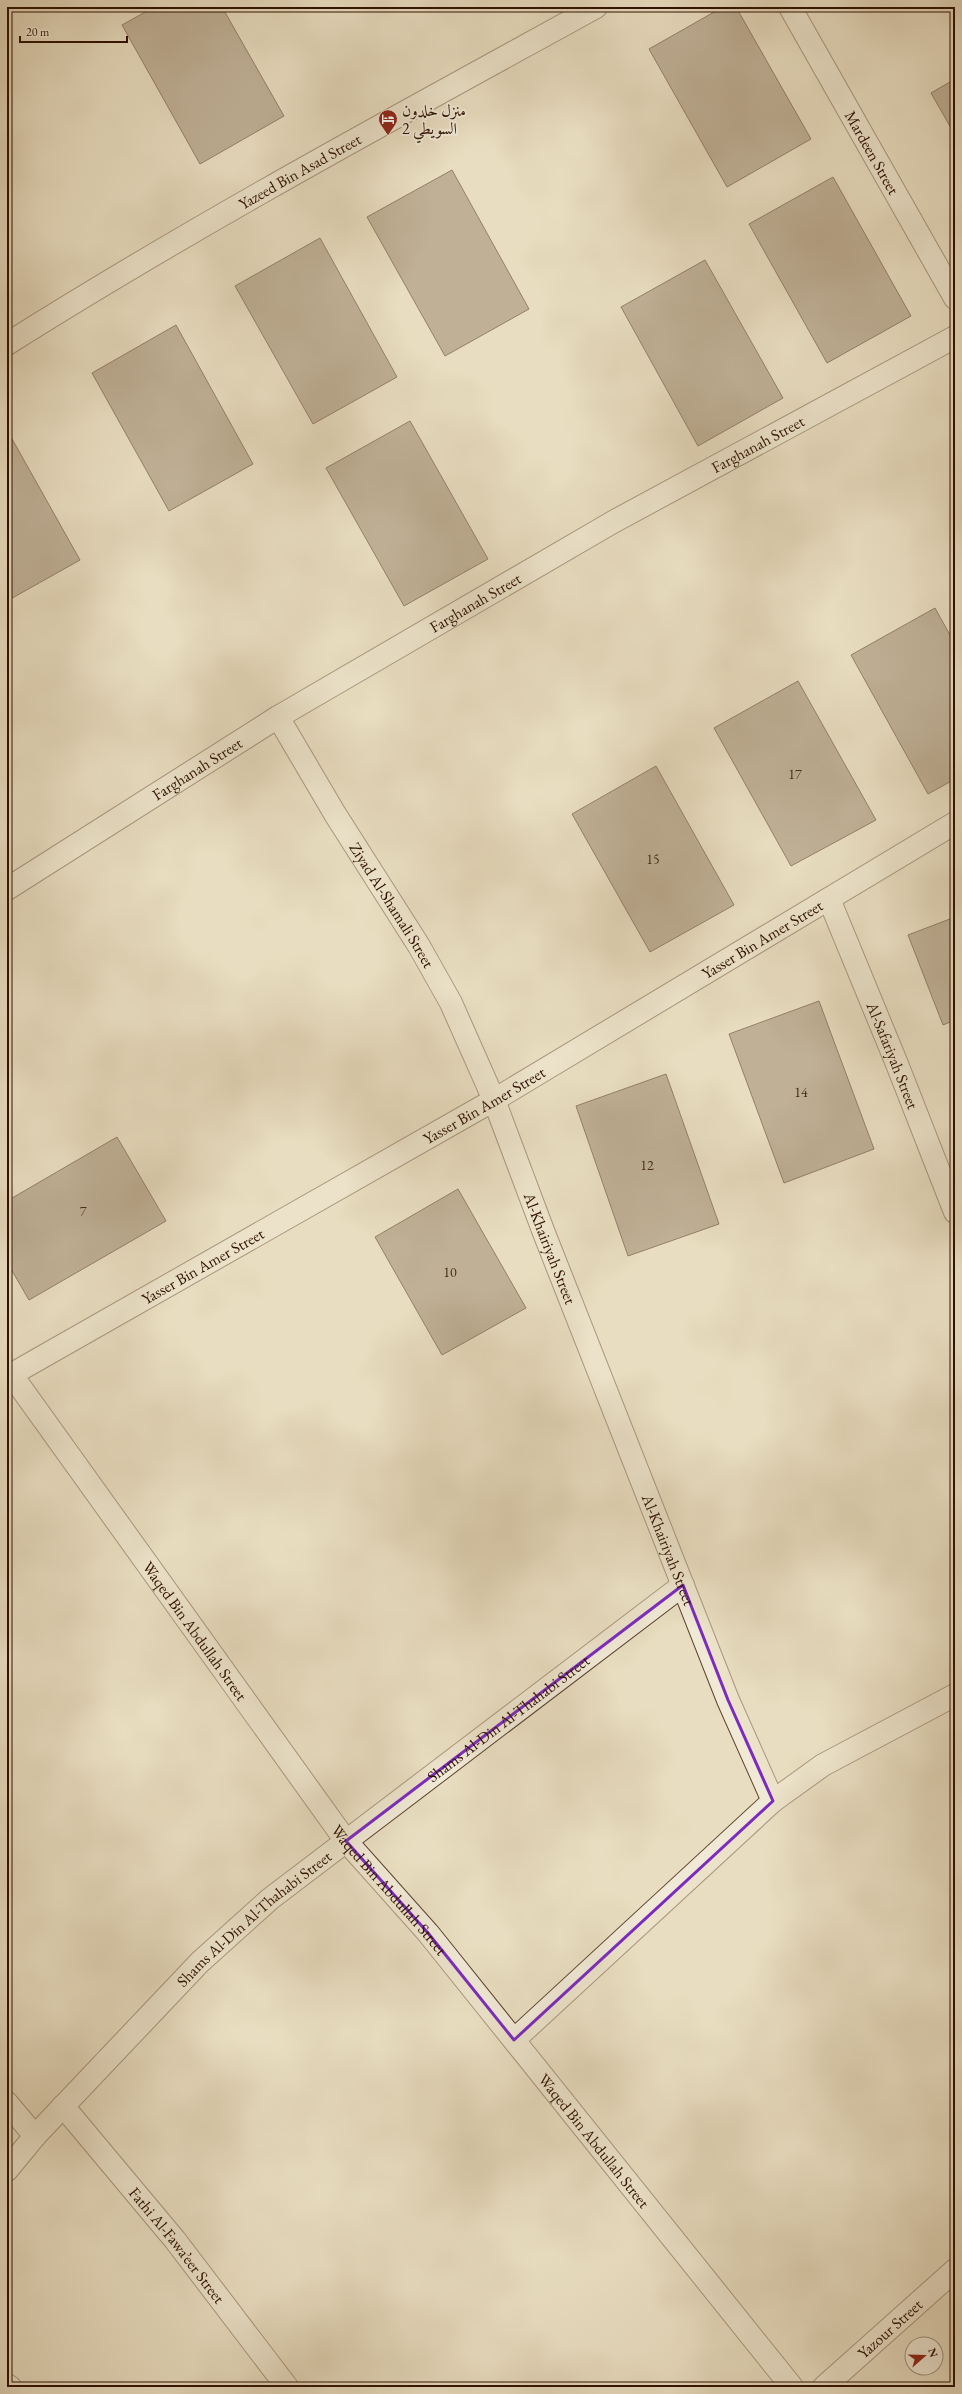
<svg xmlns="http://www.w3.org/2000/svg" width="962" height="2394" font-family="'EB Garamond',Amiri,serif">
<style>
.building{fill:#8f7b64;stroke:#2e1000}
.lines{fill:none;stroke-linecap:round;stroke-linejoin:round}
.street-casing{stroke:#5c4330;stroke-width:24}
.street{stroke:#f0e9d6;stroke-width:22}
.marked{fill:none;stroke:#7b2cbf;stroke-width:3;stroke-linejoin:round}
.labels{text-anchor:middle;stroke-width:4;stroke-linejoin:round;paint-order:stroke}
.number-label{font-size:14px;fill:#462b19}
.poi-label{font-size:16px;fill:#2e1000;stroke:#f0e9d6;text-anchor:start}
.street-label{font-size:16px;fill:#2e1000;stroke:#f0e9d6}
</style>
<rect width="100%" height="100%" fill="#e8ddc0"/>
<filter id="stains"><feTurbulence type="fractalNoise" baseFrequency=".005" numOctaves="4"/><feColorMatrix values="0 0 0 0 .2 0 0 0 0 .09 0 0 0 0 .02 0 0 0 .5 -.17"/></filter>
<radialGradient id="worn" r=".72"><stop offset=".6" stop-color="#630" stop-opacity="0"/><stop offset="1" stop-color="#630" stop-opacity=".3"/></radialGradient>
<!-- building -->
<path class="building" d="M154,7h68l62,109 -84,48 -78,-139z
M723,7h13l75,132 -84,48 -78,-138z
M955,79v56l-24,-42z
M452,170l77,139 -84,47 -78,-139z
M833,177l78,139 -84,47 -78,-139z
M320,238l77,139 -84,47 -78,-138z
M705,260l78,138 -85,48 -77,-139z
M176,325l77,139 -84,47 -77,-138z
M410,421l78,138 -84,47 -78,-138z
M7,430l73,130 -73,41z
M935,608l20,36v135l-27,15 -77,-139z
M798,681l78,139 -85,46 -77,-138z
M656,766l78,139 -84,47 -78,-138z
M955,917v103l-12,5 -35,-90z
M819,1001l55,148 -90,34 -55,-149z
M666,1074l53,150 -91,32 -52,-150z
M117,1137l49,84 -137,79 -22,-38v-61z
M458,1189l68,119 -84,47 -67,-118z"/>
<g class="lines">
<!-- street casing -->
<g class="street-casing">
<g id="street">
<path id="s1" d="M790,7l165,291"/>
<path id="s2" d="M7,344c192,-121 391,-228 589,-337"/>
<path id="s3" d="M278,717l57,97 84,132 32,57 43,97 50,133 184,467 45,101"/>
<path id="s4" d="M7,889l271,-172 335,-195 342,-185"/>
<path id="s5" d="M829,899l68,165 58,148"/>
<path id="s6" d="M11,1374l335,467 82,92 364,454"/>
<path id="s7" d="M7,1377l487,-277 461,-277"/>
<path d="M514,2040l259,-239 50,-36 132,-70"/>
<path d="M7,2103l28,33"/>
<path id="s8" d="M63,2106l112,134 112,147"/>
<path id="s9" d="M7,2170l28,-34 165,-174 70,-63 413,-314"/>
<path d="M7,2385l3,2"/>
<path id="s10" d="M824,2387l131,-117"/>
</g>
</g>
<!-- street -->
<use href="#street" class="street"/>
</g>
<!-- marked area -->
<path d="M0 0H962V2394H0ZM683,1585l45,115 45,101 -259,239 -86,-107 -82,-92z" fill="#e8ddc0" fill-opacity=".55" fill-rule="evenodd"/>
<path class="marked" d="M683,1585l45,115 45,101 -259,239 -86,-107 -82,-92z"/>
<!-- icons -->
<defs>
<g id="hotel-pin" transform="scale(1)"><path d="M0 17L-7.5 6A9.5 9.5 0 1 1 7.5 6Z" fill="#8f2418" stroke="#f0e9d6"/><path d="M-6-4.5h1.5V1H6V5H4.5V3h-9V5H-6ZM-4 0a1.8 1.8 0 1 1 3.6 0ZM.5 0V-2.5h3Q6-2.5 6 0Z" fill="#fff"/></g>
</defs>
<g fill-rule="evenodd">
<use href="#hotel-pin" x="388" y="119"/>
</g>
<g class="labels">
<!-- number labels -->
<g class="number-label">
<text x="795" y="779">17</text>
<text x="653" y="864">15</text>
<text x="801" y="1097">14</text>
<text x="647" y="1170">12</text>
<text x="83" y="1216">7</text>
<text x="450" y="1277">10</text>
</g>
<!-- poi labels -->
<g class="poi-label">
<text x="402" y="116">منزل خلدون<tspan x="402" dy="18">السويطي 2</tspan></text>
</g>
<!-- street labels -->
<g class="street-label">
<text dy="6" stroke="none"><textPath href="#s1" startOffset="167">Mardeen Street</textPath></text>
<text dy="6" stroke="none"><textPath href="#s2" startOffset="340">Yazeed Bin Asad Street</textPath></text>
<text dy="6" stroke="none"><textPath href="#s4" startOffset="873">Farghanah Street</textPath></text>
<text dy="6" stroke="none"><textPath href="#s4" startOffset="549">Farghanah Street</textPath></text>
<text dy="6" stroke="none"><textPath href="#s4" startOffset="225">Farghanah Street</textPath></text>
<text dy="6" stroke="none"><textPath href="#s3" startOffset="220">Ziyad Al-Shamali Street</textPath></text>
<text dy="6" stroke="none"><textPath href="#s7" startOffset="873">Yasser Bin Amer Street</textPath></text>
<text dy="6" stroke="none"><textPath href="#s5" startOffset="169">Al-Safariyah Street</textPath></text>
<text dy="6" stroke="none"><textPath href="#s7" startOffset="549">Yasser Bin Amer Street</textPath></text>
<text dy="6" stroke="none"><textPath href="#s3" startOffset="599">Al-Khairiyah Street</textPath></text>
<text dy="6" stroke="none"><textPath href="#s7" startOffset="225">Yasser Bin Amer Street</textPath></text>
<text dy="6" stroke="none"><textPath href="#s3" startOffset="923">Al-Khairiyah Street</textPath></text>
<text dy="6" stroke="none"><textPath href="#s6" startOffset="316">Waqed Bin Abdullah Street</textPath></text>
<text dy="6" stroke="none"><textPath href="#s9" startOffset="677">Shams Al-Din Al-Thahabi Street</textPath></text>
<text dy="6" stroke="none"><textPath href="#s6" startOffset="640">Waqed Bin Abdullah Street</textPath></text>
<text dy="6" stroke="none"><textPath href="#s9" startOffset="353">Shams Al-Din Al-Thahabi Street</textPath></text>
<text dy="6" stroke="none"><textPath href="#s6" startOffset="964">Waqed Bin Abdullah Street</textPath></text>
<text dy="6" stroke="none"><textPath href="#s8" startOffset="180">Fathi Al-Fawa’eer Street</textPath></text>
<text dy="6" stroke="none"><textPath href="#s10" startOffset="88">Yazour Street</textPath></text>
</g>
</g>
<!-- margin -->
<rect width="962" height="2394" fill="none" stroke="#e8ddc0" stroke-width="24"/>
<rect x="8" y="8" width="946" height="2378" fill="none" stroke="#2e1000" stroke-width="2"/>
<rect x="12" y="12" width="938" height="2370" fill="none" stroke="#2e1000"/>
<!-- north arrow -->
<g transform="translate(924 2356) rotate(70)"><circle r="19" fill="#f0e9d6" stroke="#a29280"/>
<path d="M0-3L7 15L0 10L-7 15Z" fill="#8f2418"/>
<text y="-6" font-size="11" font-weight="bold" text-anchor="middle" fill="#2e1000">N</text>
</g>
<!-- scale -->
<path d="M20 36v6h107v-6" fill="none" stroke="#2e1000" stroke-width="2"/>
<text x="26" y="36" font-size="12" fill="#2e1000" stroke="#f0e9d6" stroke-width="3" paint-order="stroke">20 m</text>
<rect width="100%" height="100%" filter="url(#stains)"/>
<rect width="100%" height="100%" fill="url(#worn)"/>
</svg>
